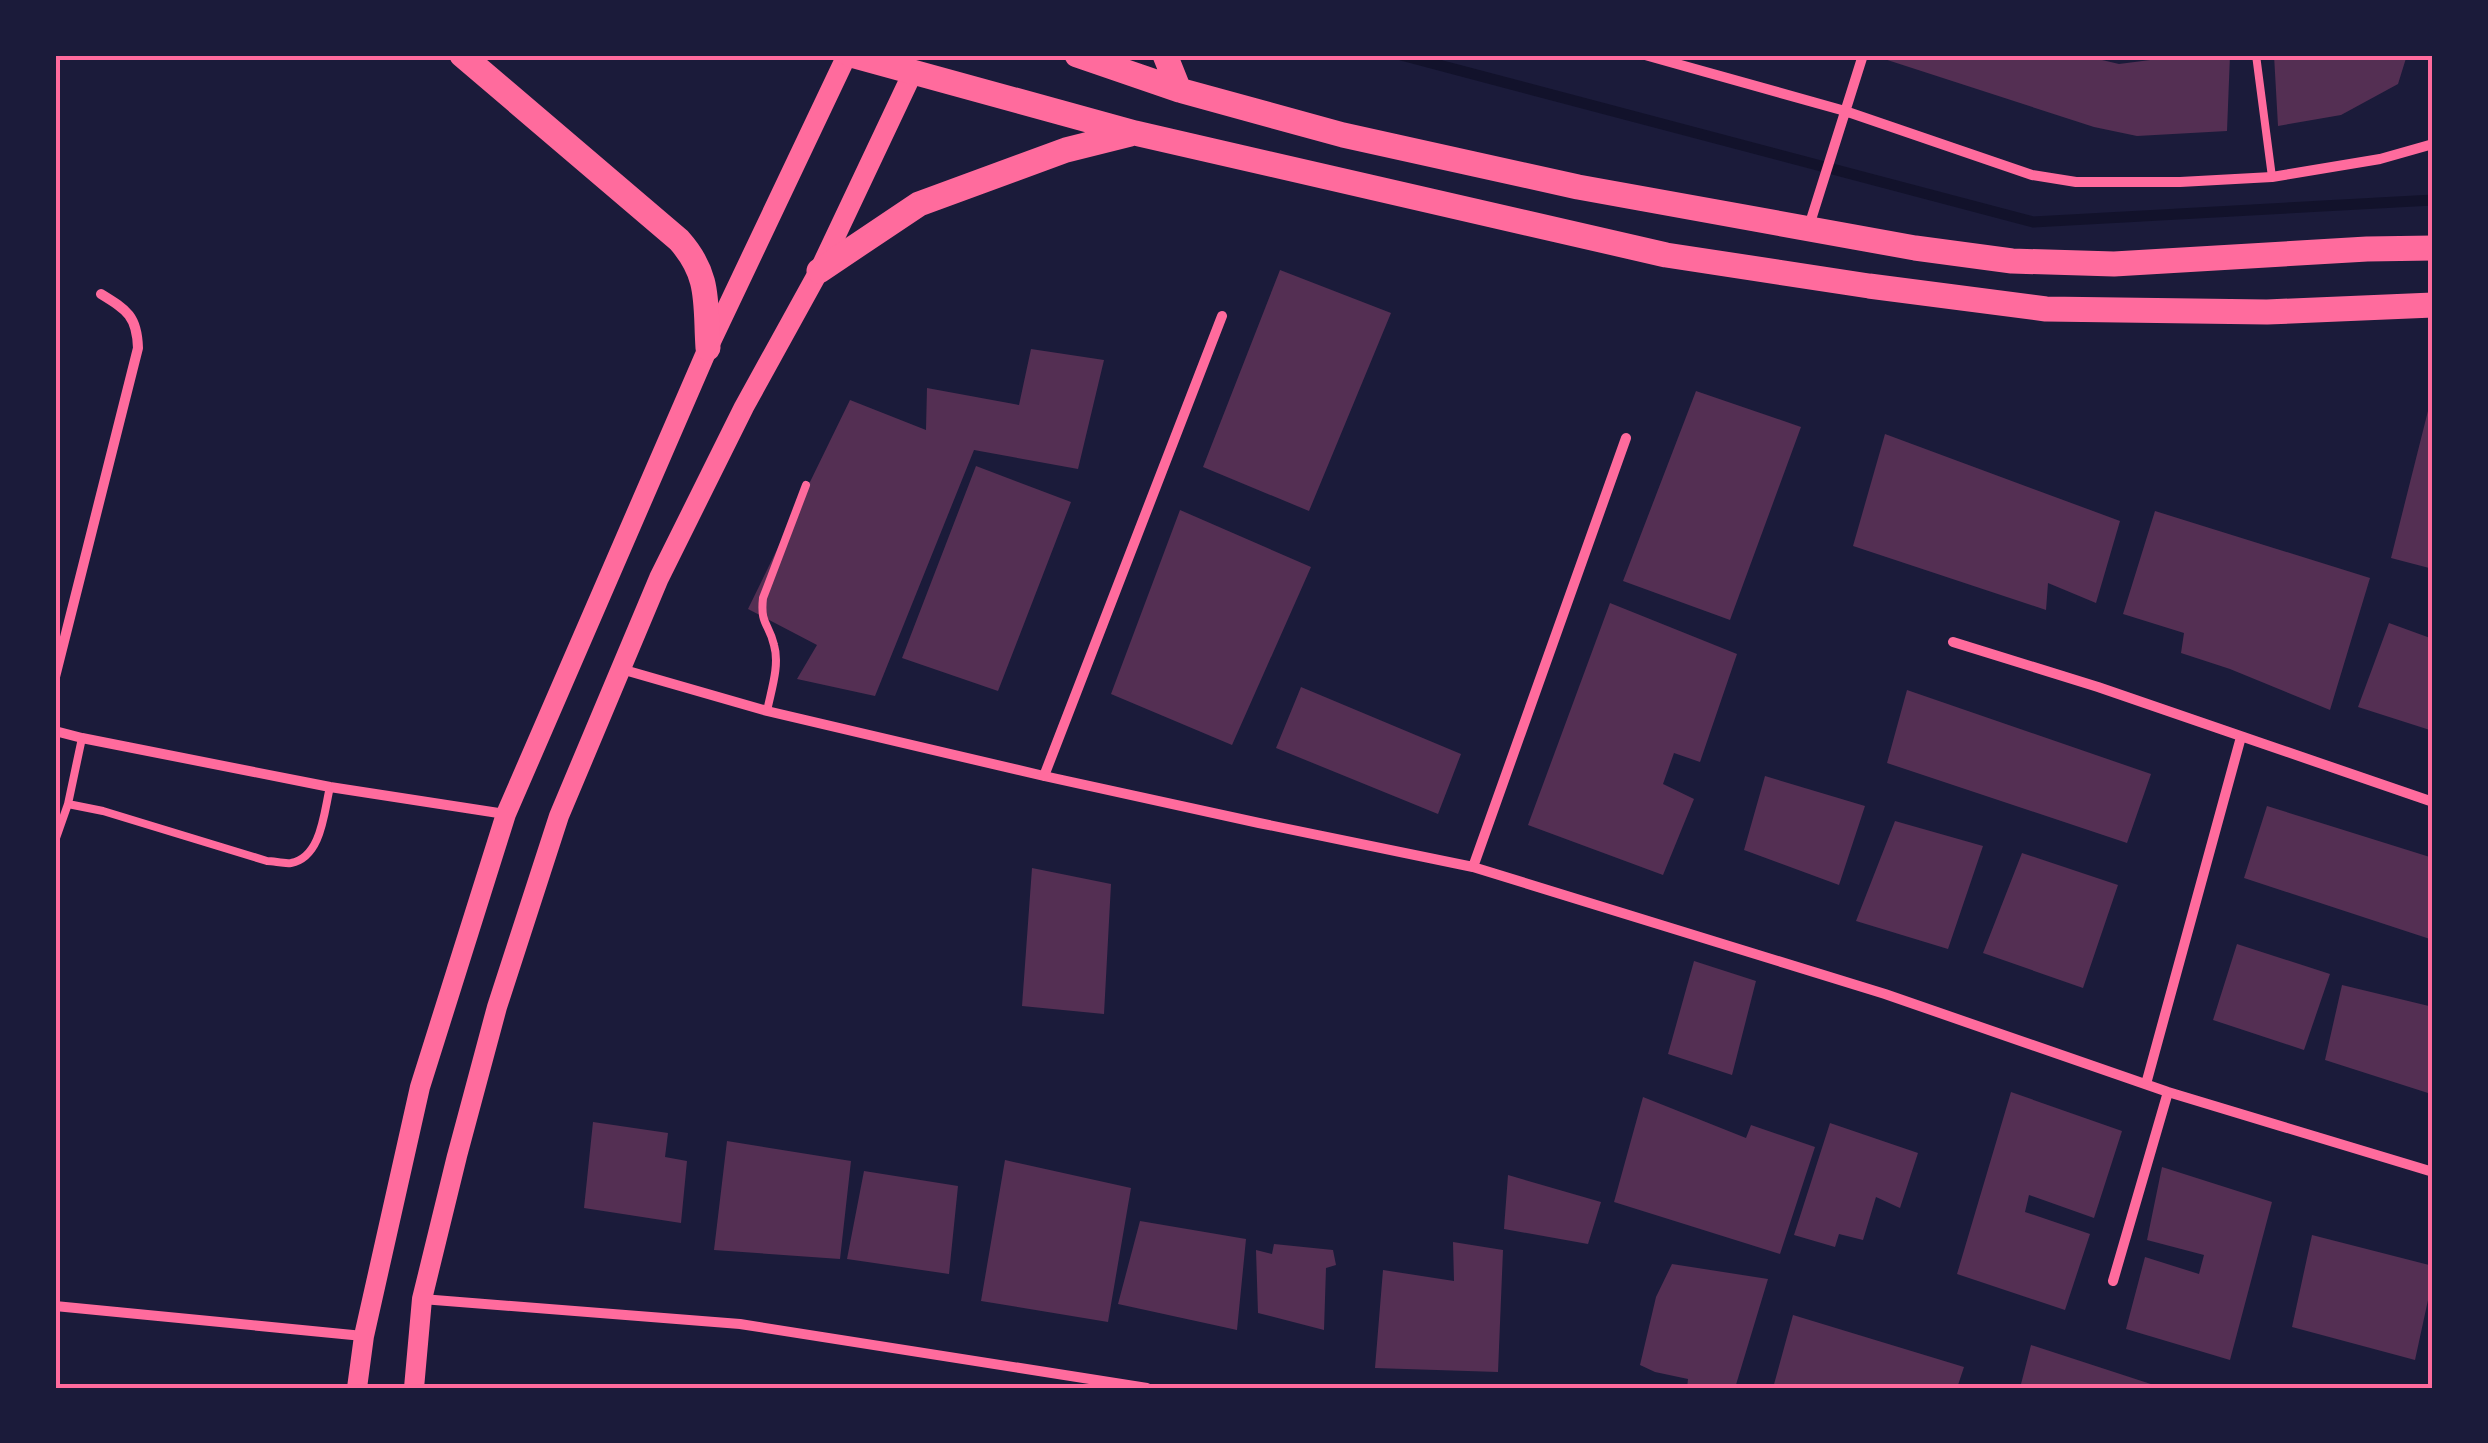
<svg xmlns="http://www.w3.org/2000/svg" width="2488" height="1443" font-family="'Source Sans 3',sans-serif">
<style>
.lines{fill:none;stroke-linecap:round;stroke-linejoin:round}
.stream{stroke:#12122b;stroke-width:11}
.building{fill:#542f53}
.service{stroke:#ff6b9d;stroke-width:8}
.minor{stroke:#ff6b9d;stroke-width:10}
.secondary{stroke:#ff6b9d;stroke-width:20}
.primary{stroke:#ff6b9d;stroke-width:25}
.neatline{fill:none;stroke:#ff6b9d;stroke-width:4}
</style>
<rect width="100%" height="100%" fill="#1b1b3a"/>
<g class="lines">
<!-- stream -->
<path class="stream" d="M1401,55l632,167 400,-22"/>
</g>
<!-- building -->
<path class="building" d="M2081,55l38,9 70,-9h41l-3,76 -90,5 -43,-9 -219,-71z
M2274,55h133l-9,29 -57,31 -63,11z
M1280,270l111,43 -82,198 -106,-44z
M1031,349l73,11 -26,109 -104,-19 -99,246 -78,-17 20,-34 -69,-36 102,-209 76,30 1,-42 92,17z
M1696,391l105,36 -71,193 -107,-39z
M2432,395l1,1v173l-42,-11z
M1885,434l235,87 -24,82 -48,-20 -2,27 -193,-64z
M976,466l95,36 -73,189 -96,-33z
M1180,510l131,57 -79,178 -121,-51z
M2155,511l215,67 -40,132 -100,-41 -49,-16 3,-20 -61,-19z
M1610,603l127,51 -37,108 -26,-9 -11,31 31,15 -31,76 -135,-50z
M2389,623l44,16v92l-75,-24z
M1301,687l160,67 -23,60 -162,-66z
M1907,690l244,84 -24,69 -240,-80z
M1765,776l100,30 -26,79 -95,-35z
M2267,806l166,52v82l-189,-62z
M1895,821l88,25 -35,103 -92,-28z
M2022,853l96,32 -35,103 -100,-35z
M1032,868l79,16 -7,130 -82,-8z
M2237,944l93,30 -26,76 -91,-30z
M1694,961l62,20 -24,94 -64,-21z
M2342,985l91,22v70l-5,16 -103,-33z
M2011,1092l111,39 -28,87 -65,-23 -4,17 65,22 -25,76 -108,-36z
M1643,1097l103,41 5,-13 64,22 -35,107 -166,-52z
M593,1122l75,11 -3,24 22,4 -6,62 -97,-15z
M1830,1123l88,30 -18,55 -24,-11 -13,43 -24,-6 -4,13 -41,-12z
M727,1141l124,20 -11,98 -126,-9z
M1005,1160l126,28 -23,134 -127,-21z
M2162,1167l110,35 -42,158 -104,-31 19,-72 54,17 5,-19 -57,-15z
M864,1171l94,15 -9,88 -102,-15z
M1508,1175l93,27 -13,42 -84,-15z
M1140,1221l106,18 -9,91 -119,-26z
M2312,1235l121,31v11l-18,83 -123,-33z
M1453,1242l50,8 -5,122 -123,-4 8,-98 71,11z
M1274,1244l59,6 3,15 -10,3 -2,62 -66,-17 -2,-63 16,4z
M1672,1264l96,15 -33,109h-48l1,-9 -33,-7 -15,-7 16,-68z
M1793,1315l171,52 -7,21h-184z
M2031,1345l129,42v1h-140z"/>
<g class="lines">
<!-- service -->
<path class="service" d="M2256,55l16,122
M767,711c4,-20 13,-46 7,-66 -5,-22 -14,-20 -11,-47l43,-113
M82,738l-14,66 35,7 164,50c7,0 17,3 24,2 31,-6 33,-52 39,-76
M55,841l13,-37"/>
<!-- minor -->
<path class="minor" d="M1645,55l200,56 187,64 44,7h104l92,-5 108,-18 53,-15
M1809,226l54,-171
M1953,642l145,45 335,115
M621,669l146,42 277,65 215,47 214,44 412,127 283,98 265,80
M55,677l83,-329c-1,-32 -11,-38 -37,-54
M55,731l27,7 248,49 175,27
M1044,776l178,-460
M1473,867l153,-429
M2146,1084l95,-347
M2113,1281l55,-189
M422,1299l318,25 407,64
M55,1306l308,30"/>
<!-- secondary -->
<path class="secondary" d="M357,1388l7,-52 56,-249 86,-273 202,-466 139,-293
M414,1388l8,-89 35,-143 40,-149 62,-191 100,-238 85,-171 75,-136 94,-199"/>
<!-- primary -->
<path class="primary" d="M462,55l217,185c32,36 26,63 29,108
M851,55l284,78 531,122 203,31 177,23 221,3 166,-7
M1077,55l102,35 164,45 235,52 337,61 97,13 102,3 253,-15 66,-1
M1165,55l14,35
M819,271l100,-67 147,-54 64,-16"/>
</g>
<!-- border -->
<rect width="2488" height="1443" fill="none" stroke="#1b1b3a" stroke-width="115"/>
<rect x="58" y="58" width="2372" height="1328" class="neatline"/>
</svg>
